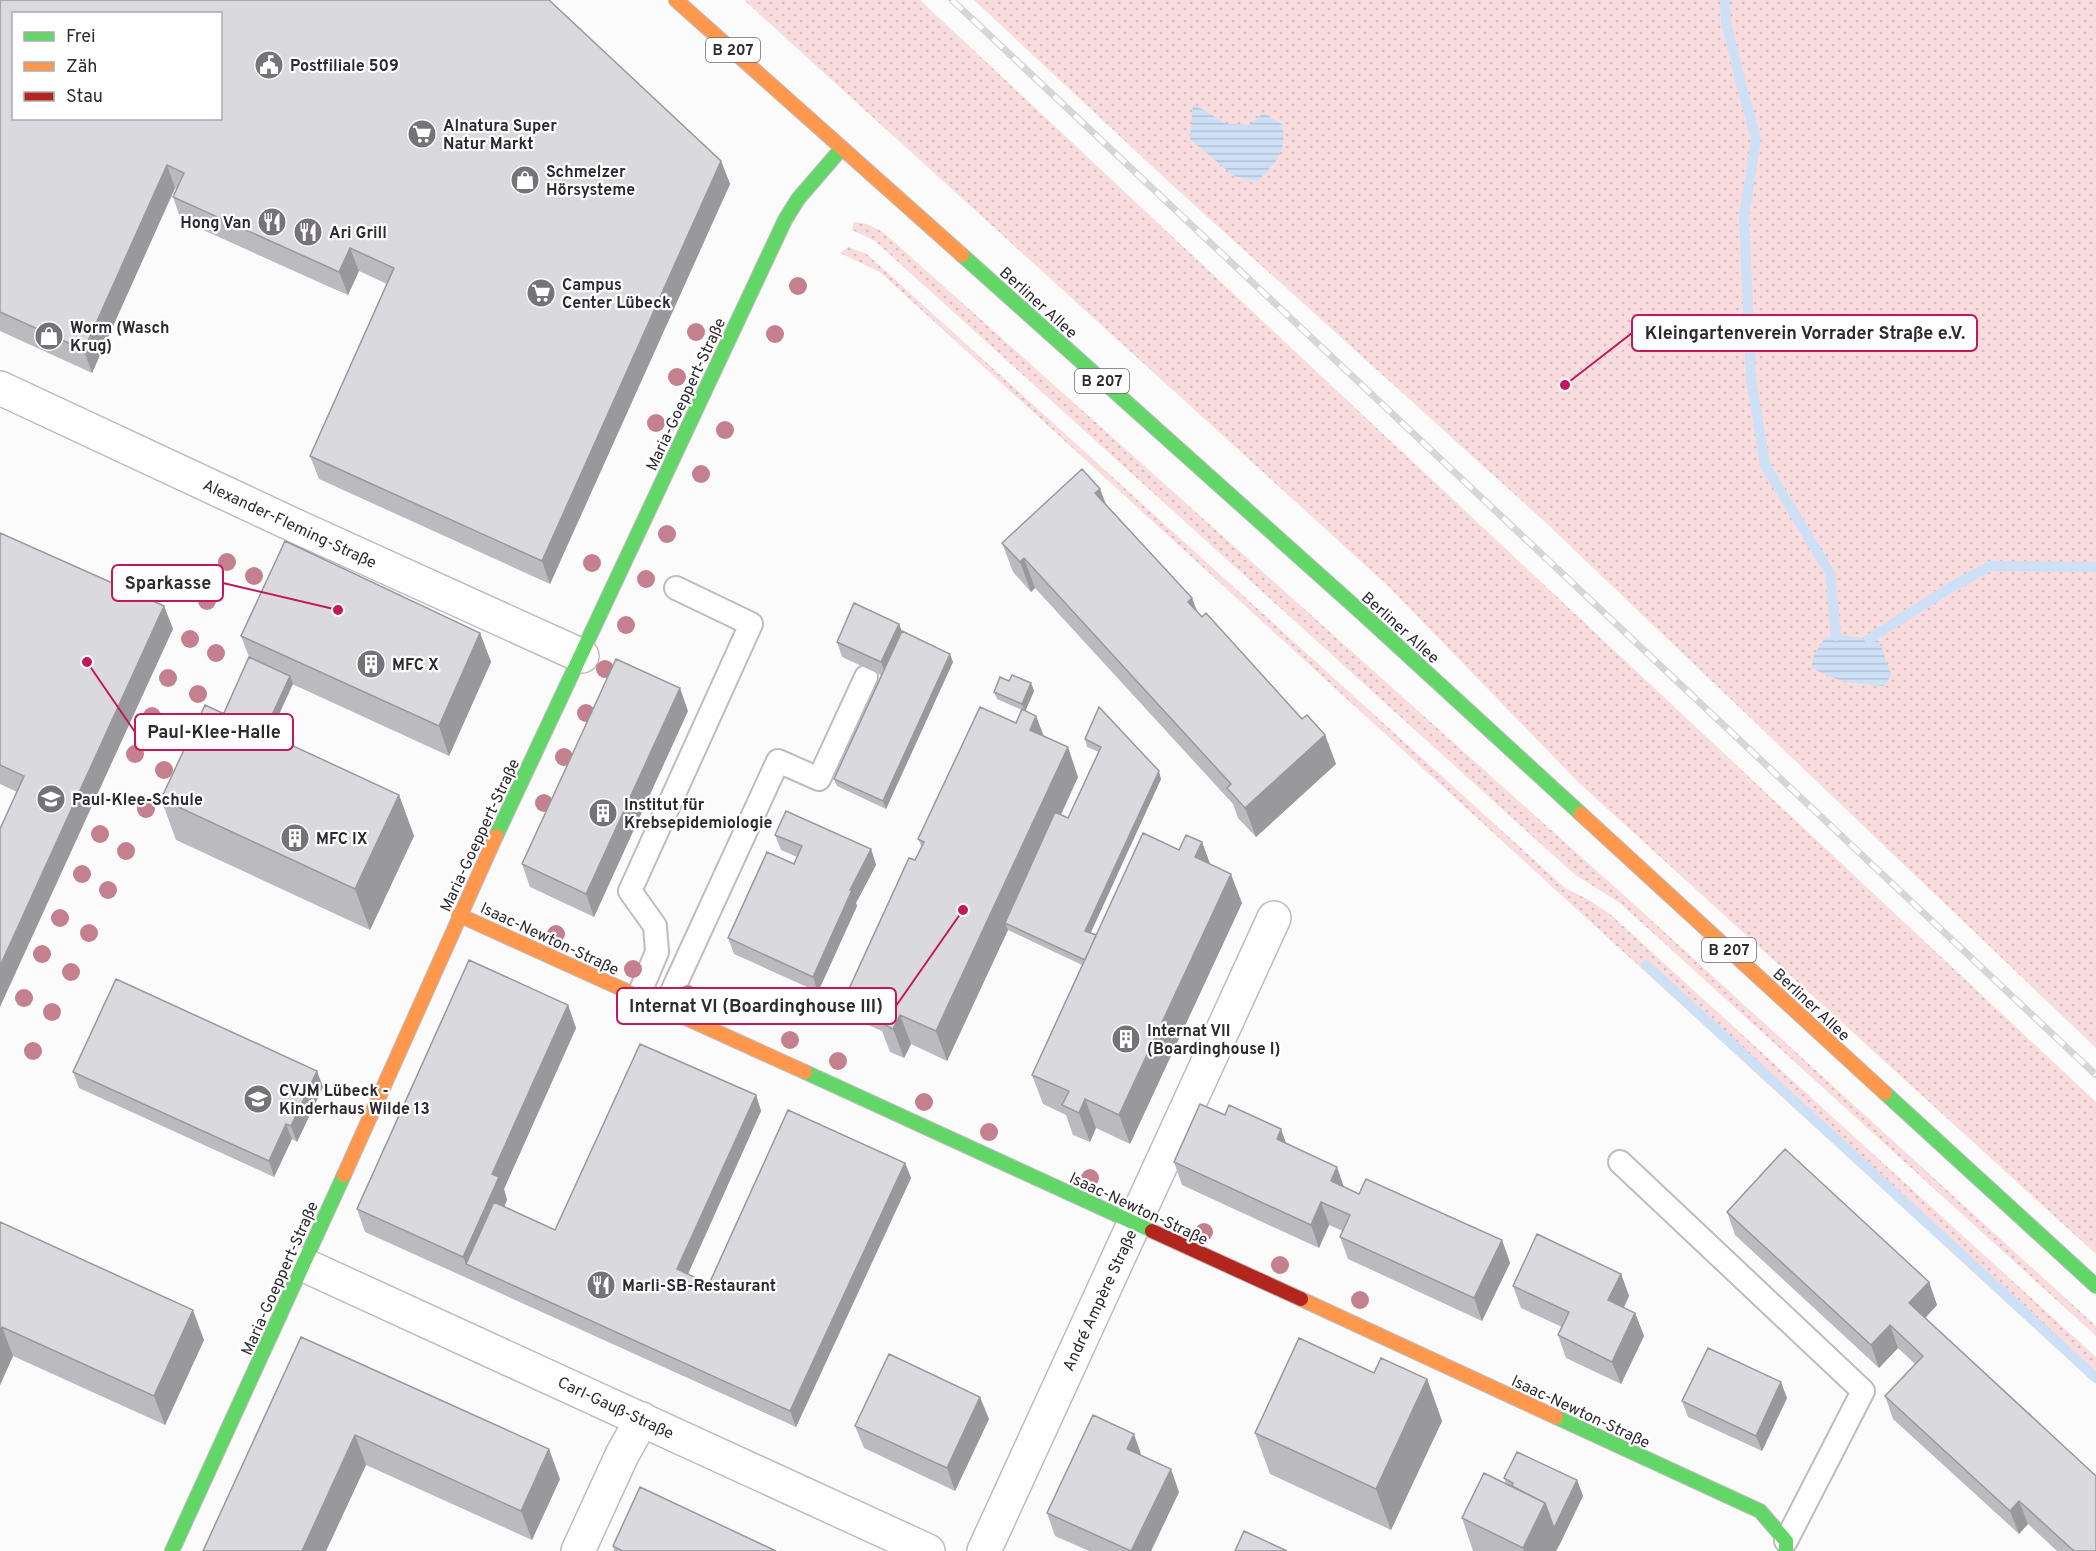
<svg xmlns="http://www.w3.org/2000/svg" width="2096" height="1551" font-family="Overpass,sans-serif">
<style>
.grass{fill:url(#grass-dots)}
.water{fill:url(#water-rules)}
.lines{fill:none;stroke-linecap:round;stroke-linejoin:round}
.stream{stroke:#cee0f6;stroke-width:10}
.lane-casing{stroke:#bebcbf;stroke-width:26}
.street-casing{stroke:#bebcbf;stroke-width:36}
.fast-casing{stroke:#bebcbf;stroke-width:16}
.slow-casing{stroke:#bebcbf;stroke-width:16}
.jam-casing{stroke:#bebcbf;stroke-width:16}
.lane{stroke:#fffeff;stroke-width:22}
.street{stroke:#fffeff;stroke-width:33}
.fast{stroke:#63d668;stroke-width:14}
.slow{stroke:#ff974d;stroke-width:14}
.jam{stroke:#b3261e;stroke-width:14}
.rail-casing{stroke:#d6d6d6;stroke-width:7}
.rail{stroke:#fff;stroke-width:4.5;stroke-dasharray:14;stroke-linecap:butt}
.tree{fill:#c4808f}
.wall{fill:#bbbbbf}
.shaded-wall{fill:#99999b}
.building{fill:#dadade;stroke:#99999b;stroke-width:1.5;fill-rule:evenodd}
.labels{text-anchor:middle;stroke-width:4.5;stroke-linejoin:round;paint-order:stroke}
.shield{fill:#fff;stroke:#6d6a6f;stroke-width:1.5}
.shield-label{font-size:15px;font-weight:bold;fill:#2e2a31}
.poi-label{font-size:16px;font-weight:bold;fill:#2e2a31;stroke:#fff;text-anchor:start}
.street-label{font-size:16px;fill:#2e2a31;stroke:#fff}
.leader{fill:none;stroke:#c2185b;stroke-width:2}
.callout-dot{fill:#c2185b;stroke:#fff;stroke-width:2}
.callout{fill:#fff;stroke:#c2185b;stroke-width:2}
.callout-label{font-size:18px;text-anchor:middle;font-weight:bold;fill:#2e2a31}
</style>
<defs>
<pattern id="grass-dots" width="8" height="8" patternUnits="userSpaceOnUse" patternTransform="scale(1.5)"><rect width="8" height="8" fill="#f8dcde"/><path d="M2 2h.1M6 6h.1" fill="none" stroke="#d5bdbf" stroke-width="1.8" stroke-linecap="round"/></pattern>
<pattern id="water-rules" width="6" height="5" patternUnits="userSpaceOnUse" patternTransform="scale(1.5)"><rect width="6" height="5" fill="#cee0f6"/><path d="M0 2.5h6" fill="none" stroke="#b1c0d3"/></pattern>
</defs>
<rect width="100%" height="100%" fill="#fcfbfc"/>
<!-- grass -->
<path class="grass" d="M744,0h176l1176,1102v152l-518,-472 -191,-197z
M974,0h1122v1048l-552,-527 -374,-338z
M854,222l13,2 16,8 743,665 470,429v10l-476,-433 -46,-29 -699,-633 -23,-11z
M848,247l19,7 698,634 24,12 21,14 486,443v27l-1216,-1112 -40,-19z"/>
<!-- water -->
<path class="water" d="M1193,104l34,20 23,1 13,-12 19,11c5,28 -5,37 -24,57l-24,-5 -44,-37z
M1841,635l38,6 12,33 -5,10 -3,2c-26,-3 -49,-3 -71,-19l2,-12 11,-17z"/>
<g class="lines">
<!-- stream -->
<path class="stream" d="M1725,0l1,22 15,62 15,55 -12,77 7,163 14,86 65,108 6,63
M1869,639l79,-50 42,-23 106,1
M1646,965l450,413"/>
<!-- lane casing -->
<g class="lane-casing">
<path id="lane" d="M638,997l19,-45 -2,-26 -25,-35 121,-267 -75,-36
M664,1009l114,-248 41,18 47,-102
M1620,1162l243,229 -77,150"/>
</g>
<!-- street casing -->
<g class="street-casing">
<path id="street" d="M0,388l300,140 282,128
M302,1264l626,287
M578,1551l44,-96 20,-36
M984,1551l290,-633"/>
</g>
<!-- fast casing -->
<g class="fast-casing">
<path id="fast" d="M962,255l401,359 218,200
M496,836l289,-616 13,-21 44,-51
M805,1072l347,159
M1885,1093l211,193
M1556,1417l204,94 26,30v10
M172,1551l172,-376"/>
</g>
<!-- slow casing -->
<g class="slow-casing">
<path id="slow" d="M676,0l286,255
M1581,814l304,279
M459,915l346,157
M344,1175l152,-339
M1301,1299l255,118"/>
</g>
<!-- jam casing -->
<g class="jam-casing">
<path id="jam" d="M1152,1231l149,68"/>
</g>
<!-- lane -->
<use href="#lane" class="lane"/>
<!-- street -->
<use href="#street" class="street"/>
<!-- fast -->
<use href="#fast" class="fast"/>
<!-- slow -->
<use href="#slow" class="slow"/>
<!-- jam -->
<use href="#jam" class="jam"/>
<!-- rail casing -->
<g class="rail-casing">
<path id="rail" d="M952,0l1144,1075"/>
</g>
<!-- rail -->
<use href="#rail" class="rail"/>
</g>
<!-- trees -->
<g class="tree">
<circle cx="798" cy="286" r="9"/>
<circle cx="696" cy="332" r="9"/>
<circle cx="775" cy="334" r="9"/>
<circle cx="677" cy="377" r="9"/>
<circle cx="656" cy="423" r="9"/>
<circle cx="725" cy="430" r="9"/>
<circle cx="701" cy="474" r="9"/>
<circle cx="667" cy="534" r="9"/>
<circle cx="227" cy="562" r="9"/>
<circle cx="592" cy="563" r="9"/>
<circle cx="254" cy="576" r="9"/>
<circle cx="646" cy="579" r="9"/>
<circle cx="207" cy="601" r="9"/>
<circle cx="626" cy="625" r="9"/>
<circle cx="190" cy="639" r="9"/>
<circle cx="216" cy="653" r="9"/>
<circle cx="605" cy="669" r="9"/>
<circle cx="168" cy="678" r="9"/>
<circle cx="198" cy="694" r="9"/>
<circle cx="586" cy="713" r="9"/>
<circle cx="152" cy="716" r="9"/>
<circle cx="135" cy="754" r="9"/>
<circle cx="564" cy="757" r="9"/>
<circle cx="164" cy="770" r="9"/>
<circle cx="544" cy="803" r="9"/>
<circle cx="146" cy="809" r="9"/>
<circle cx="100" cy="834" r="9"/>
<circle cx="126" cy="851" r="9"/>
<circle cx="82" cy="874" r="9"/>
<circle cx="108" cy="890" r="9"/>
<circle cx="60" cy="918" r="9"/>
<circle cx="89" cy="933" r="9"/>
<circle cx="556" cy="934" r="9"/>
<circle cx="42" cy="954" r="9"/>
<circle cx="633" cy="969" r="9"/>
<circle cx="71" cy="972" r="9"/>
<circle cx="688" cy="994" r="9"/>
<circle cx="24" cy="998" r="9"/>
<circle cx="52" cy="1012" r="9"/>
<circle cx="790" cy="1040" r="9"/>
<circle cx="33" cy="1051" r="9"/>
<circle cx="838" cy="1061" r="9"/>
<circle cx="924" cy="1102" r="9"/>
<circle cx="989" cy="1132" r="9"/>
<circle cx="1090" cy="1178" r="9"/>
<circle cx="1204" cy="1232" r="9"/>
<circle cx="1280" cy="1265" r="9"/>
<circle cx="1360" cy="1300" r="9"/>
</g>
<!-- wall -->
<path class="wall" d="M0,0l721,161 9,23 -180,400 -231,-105 -9,-23 77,-172 -28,-13 -11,24 -23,-10 -144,-65 -8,-23 4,-8 -2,-1 -83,185 -92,-42z
M1100,489l6,15 86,94 5,13 105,108 23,16 11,29 -80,73 -18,-19 -5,-14 -198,-216 -4,4 -18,-20 -11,-29z
M0,533l164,73 9,23 -156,163 -17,-8z
M899,624l3,7 51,31 -67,147 -49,-23 -3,-7 47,-104 -39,-18 -5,-15z
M480,633l11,29 -42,94 -157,-72 -23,51 130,60 15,41 -44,94 -194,-90 -15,-41 63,-86 25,-56 -8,-21z
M1009,681l22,2 3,8 -9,20 11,5 8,20 34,41 -17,38 7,3 31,-66 -12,-5 -2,-8 14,-32 62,72 -71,154 6,3 83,-86 23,-8 8,22 32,39 -112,241 -34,-16 -6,14 -17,-7 -7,-20 -23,-11 -11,-29 50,-110 -74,-35 -61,131 -36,-17 -7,14 -14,-6 -8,-21 -23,-10 -11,-30 74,-144 -4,-8 98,-116 6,-13 -25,-11 -3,-7z
M688,711l-94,206 -64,-30 -8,-23z
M775,835l96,14 5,16 -20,38 1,3 -39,86 -84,-38 -6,-16 66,-74 3,-7 -16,-7z
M568,1005l8,23 -72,161 3,11 -3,7 51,23 201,-135 5,16 -73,163 21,10 196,-121 6,15 -115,249 -431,-195 -8,-23z
M73,1072l250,15 -26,55 -5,-3 -18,38 -195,-89z
M1225,1115l56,14 5,14 58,44 15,7 143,46 8,23 -28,58 -134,-62 -8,-22 3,-6 -14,-6 -10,23 -137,-63 -8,-23z
M1727,1212l202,70 8,23 -12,13 171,233h-39l-29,-27 -9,10 -126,-115 -8,-23 30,-32 -17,-16 -19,20 -144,-133z
M0,1222l204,118 -39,85 -152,-69 -13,29z
M1621,1274l8,22 -5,12 11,5 9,23 -23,48 -55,-26 -8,-23 4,-8 -41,-19 -8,-22z
M301,1337l259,142 -28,61 -166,-75 -40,86h-123z
M1374,1373l53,6 15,42 -51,109 -121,-56 -15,-41z
M1787,1398l-25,53 -74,-34 -6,-16z
M989,1419l-34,72 -91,-43 -9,-22z
M1142,1456l37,36 -28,59h-62l-34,-15 -8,-23z
M1504,1478l73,2 6,16 -27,55h-83l-11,-33 44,-34z
M613,1546l163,5h-162z"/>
<!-- shaded-wall -->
<path class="shaded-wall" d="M721,161l9,23 -180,400 -8,-23z
M167,165l8,23 -83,185 -8,-23z
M350,248l9,23 -11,24 -9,-23z
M1100,489l11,30 -16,-26z
M1024,558l11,30 -4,4 -11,-30z
M1192,598l11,30 -15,-26z
M164,606l9,23 -173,378v-41z
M899,624l5,15 -17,38 -6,-15z
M480,633l11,29 -42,94 -10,-30z
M950,654l3,8 -67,147 -3,-8z
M290,676l3,8 -28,61 -3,-8z
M1031,683l3,8 -9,21 -3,-8z
M680,688l8,23 -94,206 -8,-23z
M1036,716l11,30 -17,-16z
M1325,735l11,29 -80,73 -11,-29z
M1068,747l10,30 -68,148 -5,-2 3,7 -61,131 -11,-30z
M1159,771l2,8 -73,160 -3,-8z
M399,795l15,41 -44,94 -15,-41z
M1202,842l11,30 -18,-15z
M871,849l5,16 -20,38 1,3 -39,86 -5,-15 37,-87z
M1231,874l11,29 -112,241 -11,-29z
M568,1005l8,23 -72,161 3,11 -31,69 -10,-5 -3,-7 29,-83z
M900,1015l11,29 -7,14 -11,-29z
M317,1071l6,16 -26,55 -6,-16z
M756,1095l5,16 -78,174 -6,-16z
M1085,1099l11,29 -6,14 -11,-29z
M286,1124l6,15 -18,38 -5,-16z
M1281,1129l8,23 -12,-13z
M905,1163l6,15 -115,249 -6,-16z
M1337,1167l8,23 -14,-9z
M1321,1202l8,23 -10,23 -8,-23z
M1502,1240l8,23 -28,58 -8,-23z
M1621,1274l8,22 -13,27 -8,-23z
M1929,1282l8,23 -19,21 -9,-23z
M193,1310l11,30 -39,85 -11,-29z
M1635,1313l9,23 -23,48 -9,-22z
M1890,1325l8,23 -19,20 -8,-23z
M2,1327l11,29 -13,29v-53z
M1427,1379l15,42 -51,109 -15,-41z
M1781,1382l6,16 -25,53 -6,-15z
M980,1397l9,22 -34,72 -8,-23z
M1134,1434l8,23 -15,-8z
M355,1435l11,30 -40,86h-24z
M549,1449l11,30 -28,61 -11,-29z
M1171,1469l8,23 -28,59h-20z
M1577,1480l6,16 -23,48 -6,-16z
M2019,1501l9,23 -9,10 -9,-23z
M1545,1503l15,41 -4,7h-32l-1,-3z"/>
<!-- building -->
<path class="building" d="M0,0h549l172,161 -179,400 -232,-105 84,-188 -44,-20 -11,24 -22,-10 -144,-65 11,-24 -17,-8 -83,185 -84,-38zM14,14h206v104h-206z
M1082,469l18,20 -5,4 97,105 -4,4 14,15 4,-4 96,106 5,-4 18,20 -80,73 -18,-20 4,-4 -207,-226 -4,4 -18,-19z
M0,533l164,73 -164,360v-137l24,-53 -24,-11z
M285,541l195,92 -41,93 -198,-90z
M854,603l45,21 -18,38 -44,-20z
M902,631l48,23 -67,147 -49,-22z
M249,657l41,19 -26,56 -40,-19z
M616,659l64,29 -94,206 -64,-30z
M1012,675l19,8 -9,21 -28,-12 6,-15 9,4z
M205,705l194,90 -44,94 -194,-90z
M980,707l36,16 6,-14 14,7 -6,14 38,17 -132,284 -36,-16 -7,14 -14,-7 6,-14 -37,-17 61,-133 6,2 9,-18 -6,-3z
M1099,707l60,64 -74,160 11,4 -11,25 -80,-37 50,-111 13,6 33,-71 -16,-8z
M786,811l85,38 -21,41h2l-39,87 -85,-39 39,-86 27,12 8,-18 -27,-11z
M1143,833l36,17 7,-15 16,7 -7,15 36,17 -112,241 -34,-16 -6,14 -17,-8 7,-14 -37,-16z
M469,960l99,45 -76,169 7,3 -36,80 -106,-48z
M116,979l201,92 -26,55 -5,-2 -17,37 -196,-89z
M640,1044l116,51 -79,174 32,15 79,-174 117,53 -115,248 -324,-147 28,-62 61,28z
M1200,1104l25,11 4,-10 52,24 -4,10 60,28 -6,14 28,13 7,-15 136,61 -28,58 -134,-61 10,-22 -29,-13 -10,23 -137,-63z
M1785,1149l144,133 -20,21 187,173v75h-22l-55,-50 -9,10 -125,-115 38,-40 -33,-31 -19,20 -144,-133z
M0,1222l193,88 -39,86 -152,-69 -2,5z
M1537,1234l84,40 -13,26 27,13 -23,49 -54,-27 11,-23 -56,-26z
M301,1337l248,112 -28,62 -166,-76 -53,116h-99z
M1299,1338l75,35 7,-15 46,21 -51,110 -121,-56z
M1708,1348l73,34 -25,54 -74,-35z
M889,1354l91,43 -33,71 -92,-42z
M1093,1415l41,19 -7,15 44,20 -40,82 -84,-38z
M1517,1452l60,28 -23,48 -9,-25 -33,-17 1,-3 -9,-5z
M1484,1473l61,30 -22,45 -61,-30z
M640,1487l136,64h-154l-9,-5z
M1244,1531l43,20h-52z"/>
<!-- icons -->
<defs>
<g id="civic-disc" transform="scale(1.5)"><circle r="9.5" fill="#767378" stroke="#fff"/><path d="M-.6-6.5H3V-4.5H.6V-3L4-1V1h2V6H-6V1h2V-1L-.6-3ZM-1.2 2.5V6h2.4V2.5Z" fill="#fff"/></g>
<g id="supermarket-disc" transform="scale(1.5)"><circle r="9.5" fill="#767378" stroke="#fff"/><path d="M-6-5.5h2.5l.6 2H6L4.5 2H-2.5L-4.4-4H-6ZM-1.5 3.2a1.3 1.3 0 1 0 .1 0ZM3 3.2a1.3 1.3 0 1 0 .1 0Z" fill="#fff"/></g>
<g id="shop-disc" transform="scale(1.5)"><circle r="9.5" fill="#767378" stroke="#fff"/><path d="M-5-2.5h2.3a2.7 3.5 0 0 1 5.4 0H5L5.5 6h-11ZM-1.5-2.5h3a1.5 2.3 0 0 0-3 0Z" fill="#fff"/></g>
<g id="restaurant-disc" transform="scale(1.5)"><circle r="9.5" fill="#767378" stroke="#fff"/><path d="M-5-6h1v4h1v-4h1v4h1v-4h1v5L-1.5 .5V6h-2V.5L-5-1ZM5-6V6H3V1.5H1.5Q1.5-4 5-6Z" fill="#fff"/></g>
<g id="building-disc" transform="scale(1.5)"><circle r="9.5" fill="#767378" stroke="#fff"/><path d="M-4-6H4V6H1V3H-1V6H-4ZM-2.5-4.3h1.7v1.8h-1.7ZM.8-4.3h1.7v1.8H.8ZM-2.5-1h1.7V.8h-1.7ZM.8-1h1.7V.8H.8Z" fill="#fff"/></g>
<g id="school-disc" transform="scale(1.5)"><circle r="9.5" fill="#767378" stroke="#fff"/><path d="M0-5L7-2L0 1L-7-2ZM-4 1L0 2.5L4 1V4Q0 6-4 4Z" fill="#fff"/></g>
</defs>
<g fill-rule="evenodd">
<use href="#civic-disc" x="269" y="65"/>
<use href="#supermarket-disc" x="422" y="134"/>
<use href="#shop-disc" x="525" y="180"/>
<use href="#restaurant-disc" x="272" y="222"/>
<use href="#restaurant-disc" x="308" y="232"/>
<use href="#supermarket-disc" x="541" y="293"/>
<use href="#shop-disc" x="49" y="336"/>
<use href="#building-disc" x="371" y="664"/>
<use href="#school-disc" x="51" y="799"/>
<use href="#building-disc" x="603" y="813"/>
<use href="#building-disc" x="295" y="838"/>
<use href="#building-disc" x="1126" y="1039"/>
<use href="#school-disc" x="258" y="1099"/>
<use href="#restaurant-disc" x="601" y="1285"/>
</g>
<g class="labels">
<!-- shield labels -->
<g class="shield">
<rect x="706" y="38" width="54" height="24" rx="4.5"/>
<rect x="1075" y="369" width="54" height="24" rx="4.5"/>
<rect x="1702" y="938" width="54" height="24" rx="4.5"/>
</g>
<g class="shield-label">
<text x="733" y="55">B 207</text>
<text x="1102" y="386">B 207</text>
<text x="1729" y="955">B 207</text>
</g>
<!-- poi labels -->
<g class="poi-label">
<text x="290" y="71">Postfiliale 509</text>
<text x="443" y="131">Alnatura Super<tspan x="443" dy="18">Natur Markt</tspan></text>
<text x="546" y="177">Schmelzer<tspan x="546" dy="18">Hörsysteme</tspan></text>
<text x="251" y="228" text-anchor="end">Hong Van</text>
<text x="329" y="238">Ari Grill</text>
<text x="562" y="290">Campus<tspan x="562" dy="18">Center Lübeck</tspan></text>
<text x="70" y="333">Worm (Wasch<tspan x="70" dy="18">Krug)</tspan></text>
<text x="392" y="670">MFC X</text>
<text x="72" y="805">Paul-Klee-Schule</text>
<text x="624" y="810">Institut für<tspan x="624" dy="18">Krebsepidemiologie</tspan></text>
<text x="316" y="844">MFC IX</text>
<text x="1147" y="1036">Internat VII<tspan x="1147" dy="18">(Boardinghouse I)</tspan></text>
<text x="279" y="1096">CVJM Lübeck -<tspan x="279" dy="18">Kinderhaus Wilde 13</tspan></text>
<text x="622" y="1291">Marli-SB-Restaurant</text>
</g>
<!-- street labels -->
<g class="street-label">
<text transform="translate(1039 302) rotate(42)" y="6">Berliner Allee</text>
<text transform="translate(685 394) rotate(-65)" y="6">Maria-Goeppert-Straße</text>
<text transform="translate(290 523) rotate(25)" y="6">Alexander-Fleming-Straße</text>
<text transform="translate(1401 627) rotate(42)" y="6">Berliner Allee</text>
<text transform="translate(479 835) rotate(-65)" y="6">Maria-Goeppert-Straße</text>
<text transform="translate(550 938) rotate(25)" y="6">Isaac-Newton-Straße</text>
<text transform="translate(1812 1004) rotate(43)" y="6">Berliner Allee</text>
<text transform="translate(1139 1208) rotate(25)" y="6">Isaac-Newton-Straße</text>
<text transform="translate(279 1278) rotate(-66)" y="6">Maria-Goeppert-Straße</text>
<text transform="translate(1099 1300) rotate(-65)" y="6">André Ampère Straße</text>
<text transform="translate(616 1407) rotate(25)" y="6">Carl-Gauß-Straße</text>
<text transform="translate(1581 1411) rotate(25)" y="6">Isaac-Newton-Straße</text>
</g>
</g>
<!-- callouts -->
<path class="leader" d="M1565 385L1632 333M338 610L223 583M87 662L135 732M963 910L896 1006"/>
<g class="callout-dot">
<circle cx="1565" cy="385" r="6"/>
<circle cx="338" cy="610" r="6"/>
<circle cx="87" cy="662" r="6"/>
<circle cx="963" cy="910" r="6"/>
</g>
<g class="callout">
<rect x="1632" y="315" width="345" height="36" rx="6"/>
<rect x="112" y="565" width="111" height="36" rx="6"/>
<rect x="135" y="714" width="158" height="36" rx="6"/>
<rect x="617" y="988" width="279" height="36" rx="6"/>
</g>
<g class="callout-label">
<text x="1805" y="339">Kleingartenverein Vorrader Straße e.V.</text>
<text x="168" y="589">Sparkasse</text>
<text x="214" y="738">Paul-Klee-Halle</text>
<text x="756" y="1012">Internat VI (Boardinghouse III)</text>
</g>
<!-- legend -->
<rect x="12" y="12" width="210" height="108" fill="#ffffff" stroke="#abaaad" stroke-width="1.5"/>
<rect x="24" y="32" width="30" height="9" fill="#63d668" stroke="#abaaad" stroke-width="1.5"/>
<text x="66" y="42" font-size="18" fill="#2e2a31">Frei</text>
<rect x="24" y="62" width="30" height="9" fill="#ff974d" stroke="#abaaad" stroke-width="1.5"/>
<text x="66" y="72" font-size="18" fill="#2e2a31">Zäh</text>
<rect x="24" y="92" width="30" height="9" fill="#b3261e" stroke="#abaaad" stroke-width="1.5"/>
<text x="66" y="102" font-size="18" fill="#2e2a31">Stau</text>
</svg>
